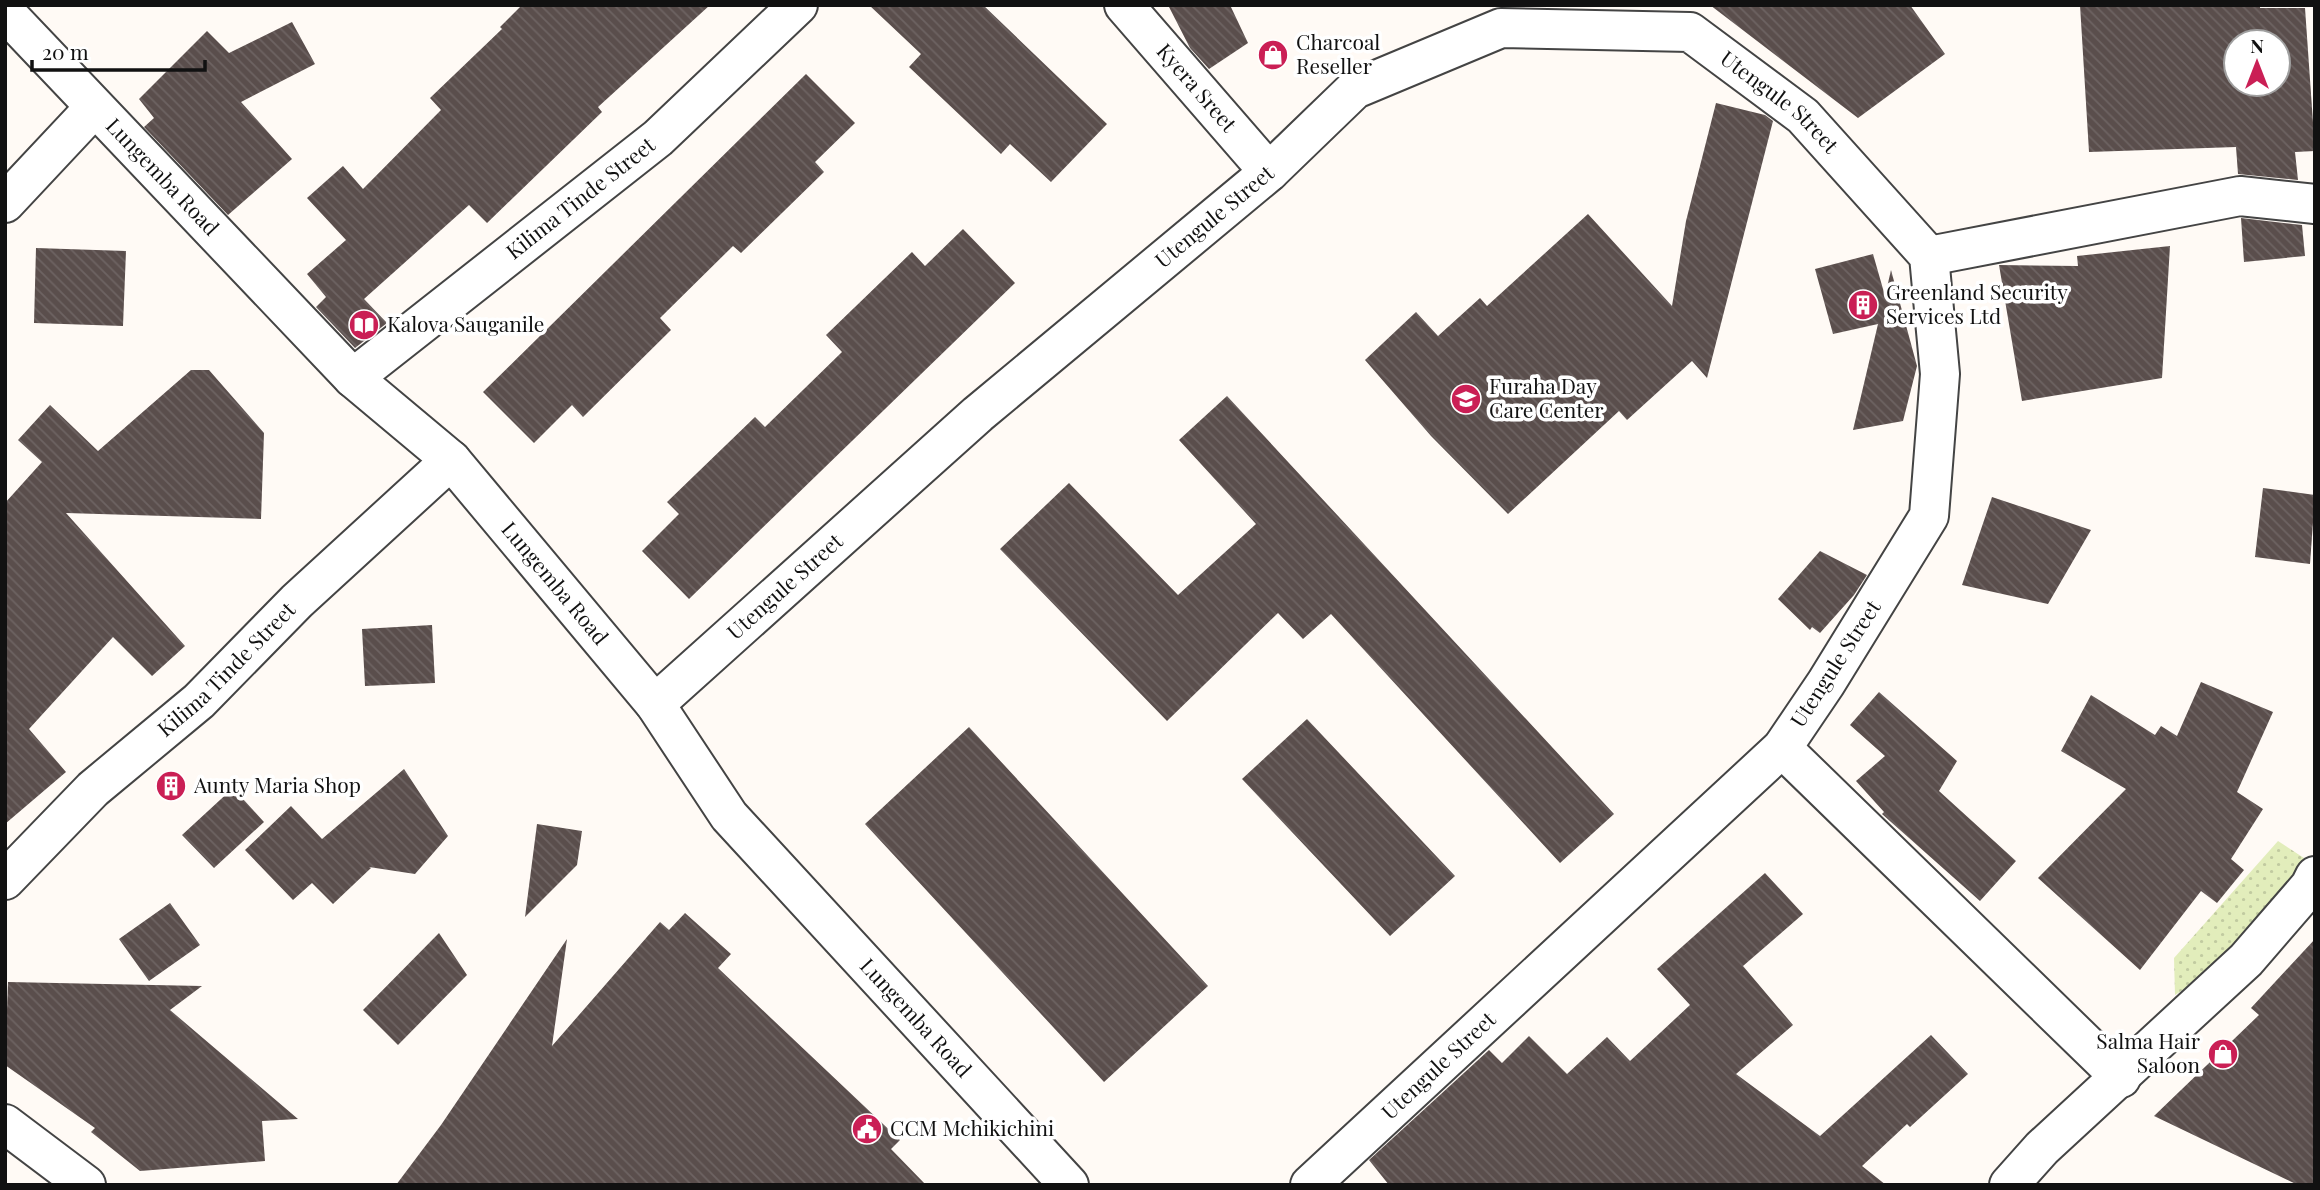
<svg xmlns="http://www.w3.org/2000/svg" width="2320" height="1190" font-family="'Playfair Display',serif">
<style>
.grass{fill:url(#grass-dots)}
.building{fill:url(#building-back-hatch);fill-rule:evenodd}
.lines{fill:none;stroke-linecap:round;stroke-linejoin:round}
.minor-casing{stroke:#444;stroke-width:42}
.minor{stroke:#fff;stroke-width:38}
.labels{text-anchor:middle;stroke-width:7;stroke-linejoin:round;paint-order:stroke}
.poi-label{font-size:21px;fill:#111;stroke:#fff;text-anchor:start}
.street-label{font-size:21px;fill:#111;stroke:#fff}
</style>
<defs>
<pattern id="grass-dots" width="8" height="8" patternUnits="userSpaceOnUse" patternTransform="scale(1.75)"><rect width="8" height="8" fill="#e2edbb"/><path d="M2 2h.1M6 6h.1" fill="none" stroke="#c1caa0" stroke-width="1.8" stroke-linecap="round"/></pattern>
<pattern id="building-back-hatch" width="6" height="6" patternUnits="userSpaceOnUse" patternTransform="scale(1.75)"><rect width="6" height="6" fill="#5a4e4c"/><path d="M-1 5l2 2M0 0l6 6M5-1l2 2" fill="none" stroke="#6d6362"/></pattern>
</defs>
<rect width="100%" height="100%" fill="#fffaf5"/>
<!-- grass -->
<path class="grass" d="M2278,841l29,19 -82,103 -50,32 -1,-37z"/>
<!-- building -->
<path class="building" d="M522,5h188l-112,102 4,5 -115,111 -18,-18 -105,94 23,24 -32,25 -39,-41 10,-10 -19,-23 39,-34 -39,-42 36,-32 20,23 78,-79 -11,-12 72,-69 -2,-2z
M869,5h114l124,119 -56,58 -41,-38 -9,10 -92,-87 12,-13z
M1168,5h62l18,38 -39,26 -19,-21z
M1710,5h200l35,49 -87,64z
M2080,5h180v3h45l10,143 -20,1 3,28 -60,-6 -2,-27 -147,5zM2236,42h42v42h-42z
M292,22l23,42 -74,38 51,57 -64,56 -84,-88 10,-9 -15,-19 68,-68 22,22z
M806,74l49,49 -40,39 9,10 -83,81 -8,-7 -73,72 11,12 -88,87 -11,-12 -38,38 -51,-51z
M1716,103l49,12 8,6 -66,257 -15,-17 -65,59 -8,-9 -111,103 -77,-78 -66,-76 51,-48 22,24 42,-38 7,8 101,-92 84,92 14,-85z
M2241,218l61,7 3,31 -61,6z
M963,229l52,54 -326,316 -47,-48 37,-37 -12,-12 88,-85 10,10 77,-75 -16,-17 86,-83 13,14z
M2170,246l-8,132 -140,23 -23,-136 79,1 -1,-10z
M36,248l90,3 -3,75 -89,-3z
M1873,254l12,42 6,-26 26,96 -14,55 -50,9 25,-106 -45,10 -18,-65z
M191,370h18l55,63 -3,86 -195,-6 119,133 -33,30 -39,-39 -84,92 37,43 -61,52v-321l37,-41 -24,-22 32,-35 48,46z
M1227,396l387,418 -54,49 -229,-249 -28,25 -25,-26 -111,108 -167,-172 69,-66 109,112 78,-71 -77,-84z
M2263,488l52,7 -5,69 -55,-7z
M1992,497l99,33 -43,74 -86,-19z
M1820,551l47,24 -13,20 -34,38 -8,-6 -2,3 -32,-31z
M432,625l3,58 -70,3 -3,-57z
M2201,682l72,30 -36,80 26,17 -32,50 13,11 -27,33 -16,-12 -61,79 -102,-92 88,-89 -65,-38 30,-56 64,40 6,-9 16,10z
M1879,692l78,69 -18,30 77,70 -36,40 -98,-87 2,-2 -28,-31 29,-25 -35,-31z
M1307,719l148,157 -65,60 -148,-157z
M969,727l239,259 -104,96 -239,-258z
M404,769l44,67 -33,38 -46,-7 2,1 -38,36 -21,-21 -19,17 -48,-50 46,-44 31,33z
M233,788l31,34 -50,46 -32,-33z
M537,824l45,7 -5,34 -52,52z
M1765,873l38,41 -60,52 50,59 -57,49 84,62 111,-101 37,39 -58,53 -3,-3 -45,42 24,19h-497l-20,-25 120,-110 13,13 27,-27 38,38 40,-37 23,24 60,-56 -33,-36z
M170,903l30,42 -51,36 -30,-42z
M685,913l46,41 -13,14 182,172 -9,9 35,36h-530l45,-60 126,-186 -15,107 108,-124 9,8z
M439,933l28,42 -69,70 -35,-35z
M2315,939v246h-17l-144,-69 105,-101 -8,-7z
M8,982l194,4 -32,24 128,109 -36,2 3,40 -125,10 -49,-39 4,-4 -90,-63z"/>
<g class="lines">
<!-- minor casing -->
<g class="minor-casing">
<g id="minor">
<path id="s1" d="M1124,5l145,167"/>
<path id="s2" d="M5,12l348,366 98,82 204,244 74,112 340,369"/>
<path d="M5,203l89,-95"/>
<path d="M1929,256l311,-60 75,8"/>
<path id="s3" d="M353,378l305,-240 140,-133"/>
<path id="s4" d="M655,704l323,-290 291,-242 86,-83 146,-61 189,4 113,84 126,140 11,118 -11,142 -103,167 -44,65 -472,437"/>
<path d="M1782,748l339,330"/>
<path id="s5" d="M5,880l88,-91 106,-88 98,-100 154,-141"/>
<path d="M5,1124l81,61"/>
<path d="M2009,1185l33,-37 204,-188 64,-74 5,-10"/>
</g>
</g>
<!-- minor -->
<use href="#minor" class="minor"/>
</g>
<!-- icons -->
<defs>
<g id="shop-disc" transform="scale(1.575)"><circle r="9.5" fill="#ca1f55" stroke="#fff"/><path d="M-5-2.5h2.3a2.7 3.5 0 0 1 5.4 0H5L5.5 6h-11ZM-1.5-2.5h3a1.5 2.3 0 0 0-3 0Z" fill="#fff"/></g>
<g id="building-disc" transform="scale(1.575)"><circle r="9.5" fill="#ca1f55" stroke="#fff"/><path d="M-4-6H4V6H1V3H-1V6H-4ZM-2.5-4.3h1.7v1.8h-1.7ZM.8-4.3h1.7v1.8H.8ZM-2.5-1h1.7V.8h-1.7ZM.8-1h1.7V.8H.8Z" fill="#fff"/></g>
<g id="library-disc" transform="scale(1.575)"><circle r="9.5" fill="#ca1f55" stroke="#fff"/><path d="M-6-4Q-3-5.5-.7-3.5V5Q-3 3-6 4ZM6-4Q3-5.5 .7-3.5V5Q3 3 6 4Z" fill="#fff"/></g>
<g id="school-disc" transform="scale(1.575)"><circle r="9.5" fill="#ca1f55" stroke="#fff"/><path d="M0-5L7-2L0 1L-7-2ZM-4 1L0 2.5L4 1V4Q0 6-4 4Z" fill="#fff"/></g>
<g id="civic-disc" transform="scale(1.575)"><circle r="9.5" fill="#ca1f55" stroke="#fff"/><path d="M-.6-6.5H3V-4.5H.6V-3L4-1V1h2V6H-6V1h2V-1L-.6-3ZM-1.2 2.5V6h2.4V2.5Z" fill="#fff"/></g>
</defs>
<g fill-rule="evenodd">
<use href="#shop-disc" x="1273" y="55"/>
<use href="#building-disc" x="1863" y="305"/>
<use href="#library-disc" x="364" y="325"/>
<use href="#school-disc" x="1466" y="399"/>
<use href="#building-disc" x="171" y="786"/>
<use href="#shop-disc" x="2223" y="1054"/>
<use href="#civic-disc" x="867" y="1129"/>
</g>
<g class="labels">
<!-- poi labels -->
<g class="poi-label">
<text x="1296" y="50">Charcoal<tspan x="1296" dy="24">Reseller</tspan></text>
<text x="1886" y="300">Greenland Security<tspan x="1886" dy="24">Services Ltd</tspan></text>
<text x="387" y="332">Kalova Sauganile</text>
<text x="1489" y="394">Furaha Day<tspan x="1489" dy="24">Care Center</tspan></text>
<text x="194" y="793">Aunty Maria Shop</text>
<text x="2200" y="1049" text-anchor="end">Salma Hair<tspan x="2200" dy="24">Saloon</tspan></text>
<text x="890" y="1136">CCM Mchikichini</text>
</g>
<!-- street labels -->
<g class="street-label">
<text dy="7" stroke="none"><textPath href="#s1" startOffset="110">Kyera Sreet</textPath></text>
<text dy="7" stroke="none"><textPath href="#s4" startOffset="1393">Utengule Street</textPath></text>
<text dy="7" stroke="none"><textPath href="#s2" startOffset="228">Lungemba Road</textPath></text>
<text dy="7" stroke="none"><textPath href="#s3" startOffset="290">Kilima Tinde Street</textPath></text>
<text dy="7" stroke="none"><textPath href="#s4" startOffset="742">Utengule Street</textPath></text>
<text dy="7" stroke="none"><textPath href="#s2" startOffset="794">Lungemba Road</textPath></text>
<text dy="7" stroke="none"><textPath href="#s4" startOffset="175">Utengule Street</textPath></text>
<text transform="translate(1836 664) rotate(-57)" y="7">Utengule Street</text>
<text dy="7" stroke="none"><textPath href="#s5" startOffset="306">Kilima Tinde Street</textPath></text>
<text dy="7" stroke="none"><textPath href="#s2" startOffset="1360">Lungemba Road</textPath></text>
<text transform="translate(1439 1066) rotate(-43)" y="7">Utengule Street</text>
</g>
</g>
<!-- border -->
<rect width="2320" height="1190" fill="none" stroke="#111111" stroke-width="14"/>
<!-- north arrow -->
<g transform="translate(2257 63)"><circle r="33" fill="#ffffff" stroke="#a0a0a0" stroke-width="2"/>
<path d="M0-5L12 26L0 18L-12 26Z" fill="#ca1f55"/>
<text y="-10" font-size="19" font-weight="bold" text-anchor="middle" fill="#111111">N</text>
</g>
<!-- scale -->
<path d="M32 60v10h173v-10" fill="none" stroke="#111111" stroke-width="3.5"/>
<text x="42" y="60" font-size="21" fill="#111111" stroke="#ffffff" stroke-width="5" paint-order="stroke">20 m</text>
</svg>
